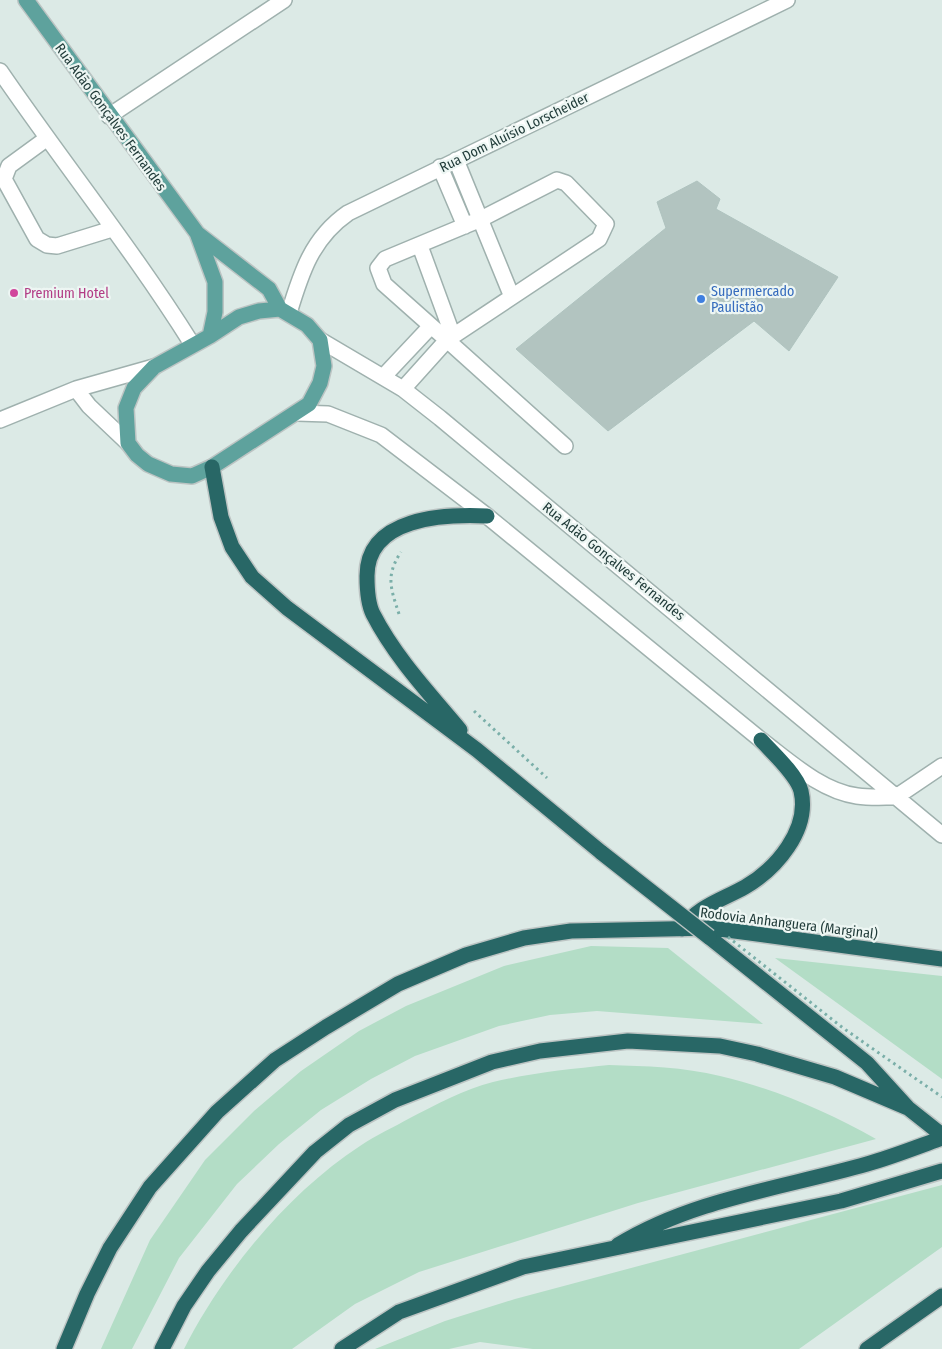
<svg xmlns="http://www.w3.org/2000/svg" width="942" height="1349" font-family="'Fira Sans Condensed',sans-serif">
<style>
.green{fill:#b3ddc6}
.building{fill:#b2c4c0;stroke:#afc3bf}
.lines{fill:none;stroke-linecap:round;stroke-linejoin:round}
.minor-casing{stroke:#9fb1ae;stroke-width:18}
.major-casing{stroke:#bcc4c3;stroke-width:18}
.highway-casing{stroke:#bcc4c3;stroke-width:18}
.path{stroke:#7bafa9;stroke-width:3;stroke-dasharray:2.5 4;stroke-linecap:butt}
.minor{stroke:#fff;stroke-width:15}
.major{stroke:#5ea29d;stroke-width:15}
.highway{stroke:#286766;stroke-width:15}
.highway-bridge-casing{stroke:#bcc4c3;stroke-width:18;stroke-linecap:butt}
.path-bridge{stroke:#7bafa9;stroke-width:3;stroke-dasharray:2.5 4;stroke-linecap:butt}
.highway-bridge{stroke:#286766;stroke-width:15}
.hotel-dot{fill:#d1479c;stroke:#edf6f3;stroke-width:2}
.shop-dot{fill:#3f7fe0;stroke:#edf6f3;stroke-width:2}
.labels{text-anchor:middle;stroke-width:4.5;stroke-linejoin:round;paint-order:stroke}
.street-label{font-size:14px;fill:#1e3937;stroke:#edf6f3}
.shop-label{font-size:14px;fill:#366cbe;stroke:#edf6f3;text-anchor:start}
.hotel-label{font-size:14px;fill:#b23c85;stroke:#edf6f3;text-anchor:start}
</style>
<rect width="100%" height="100%" fill="#dceae6"/>
<!-- green -->
<path class="green" d="M591,946l77,2 95,76 -166,-13 -47,4 -51,11 -84,30 -44,23 -50,31 -42,34 -42,40 -58,74 -47,91h-31l49,-109 55,-80 49,-49 47,-40 58,-40 47,-25 98,-40z
M775,958l167,18v103z
M609,1065c36,1 75,2 111,11 55,13 106,35 156,63l-238,64 -219,69 -64,32 -63,45h-108c39,-77 104,-156 176,-203 16,-11 34,-19 50,-28 25,-13 55,-29 83,-36 38,-9 77,-13 116,-17z
M942,1185v62l-143,102h-266l-53,-7 -31,7h-74l70,-28 70,-22z"/>
<!-- building -->
<path class="building" d="M697,181l23,18 -4,10 122,68 -49,74 -35,-30 -146,110 -92,-82 150,-121 -9,-26z"/>
<g class="lines">
<!-- minor casing -->
<g class="minor-casing">
<path id="minor" d="M0,71c63,92 133,179 192,273
M109,116l175,-116
M46,139l-37,27 -5,13 33,60 10,6 10,1 55,-17
M456,160l56,137
M440,167l25,59
M420,246l33,90
M289,313c12,-40 23,-75 59,-100l439,-213
M320,340l83,49 37,29 502,417
M383,377l48,-51
M76,389l13,17 39,37
M403,389l44,-49 152,-101 7,-15 -40,-41 -9,-3 -76,39 -96,40 -7,9 6,16 63,56 118,106
M297,413l31,1 53,21 106,81 274,224c28,21 60,51 96,56 13,2 26,1 39,1
M0,420l76,-31 78,-22
M896,797l46,-31"/>
</g>
<!-- major casing -->
<g class="major-casing">
<path id="major" d="M26,0l171,233 18,49v30l-5,24
M198,234l71,55 11,20
M280,309l27,16 13,15 4,26 -4,17 -11,21 -97,63 -20,9 -21,-2 -23,-10 -11,-9 -9,-12 -2,-35 8,-20 20,-21 56,-31 29,-19 20,-6z"/>
</g>
<!-- highway casing -->
<g class="highway-casing">
<path id="highway" d="M212,467l9,50 11,30 20,30 35,31 190,142 125,103
M460,730c-31,-37 -65,-73 -87,-116 -5,-10 -6,-26 -6,-38 0,-59 77,-62 120,-60
M682,929c16,-23 40,-29 63,-42 31,-18 65,-57 56,-96 -4,-16 -29,-39 -40,-51
M709,937l158,126 41,45 34,27
M618,1245c75,-46 165,-57 249,-81 25,-7 50,-17 75,-26
M64,1349l23,-55 23,-46 40,-61 67,-75 58,-52 51,-33 72,-43 68,-29 58,-17 47,-7 141,-3 230,31
M162,1349l22,-43 24,-35 33,-40 74,-79 34,-27 46,-25 97,-38 48,-11 88,-10 92,5 37,8 78,23 73,31
M342,1349l57,-37 124,-45 318,-66 101,-30
M867,1349l75,-53"/>
</g>
<!-- path -->
<path class="path" d="M399,614c-8,-25 -14,-38 2,-62
M474,711l73,67"/>
<!-- minor -->
<use href="#minor" class="minor"/>
<!-- major -->
<use href="#major" class="major"/>
<!-- highway -->
<use href="#highway" class="highway"/>
<!-- highway-bridge casing -->
<g class="highway-bridge-casing">
<path id="highway-bridge" d="M602,853l107,84"/>
</g>
<!-- path-bridge -->
<path class="path-bridge" d="M728,937l115,91 99,69"/>
<!-- highway-bridge -->
<use href="#highway-bridge" class="highway-bridge"/>
</g>
<!-- markers -->
<circle class="hotel-dot" cx="14" cy="293" r="5"/>
<circle class="shop-dot" cx="701" cy="299" r="5"/>
<g class="labels">
<!-- street labels -->
<g class="street-label">
<text transform="translate(111 117) rotate(54)" y="5">Rua Adão Gonçalves Fernandes</text>
<text transform="translate(514 132) rotate(-26)" y="5">Rua Dom Aluísio Lorscheider</text>
<text transform="translate(614 561) rotate(39)" y="5">Rua Adão Gonçalves Fernandes</text>
<text transform="translate(789 923) rotate(7)" y="5">Rodovia Anhanguera (Marginal)</text>
</g>
<!-- shop labels -->
<g class="shop-label">
<text x="711" y="296">Supermercado<tspan x="711" dy="16">Paulistão</tspan></text>
</g>
<!-- hotel labels -->
<g class="hotel-label">
<text x="24" y="298">Premium Hotel</text>
</g>
</g>
</svg>
